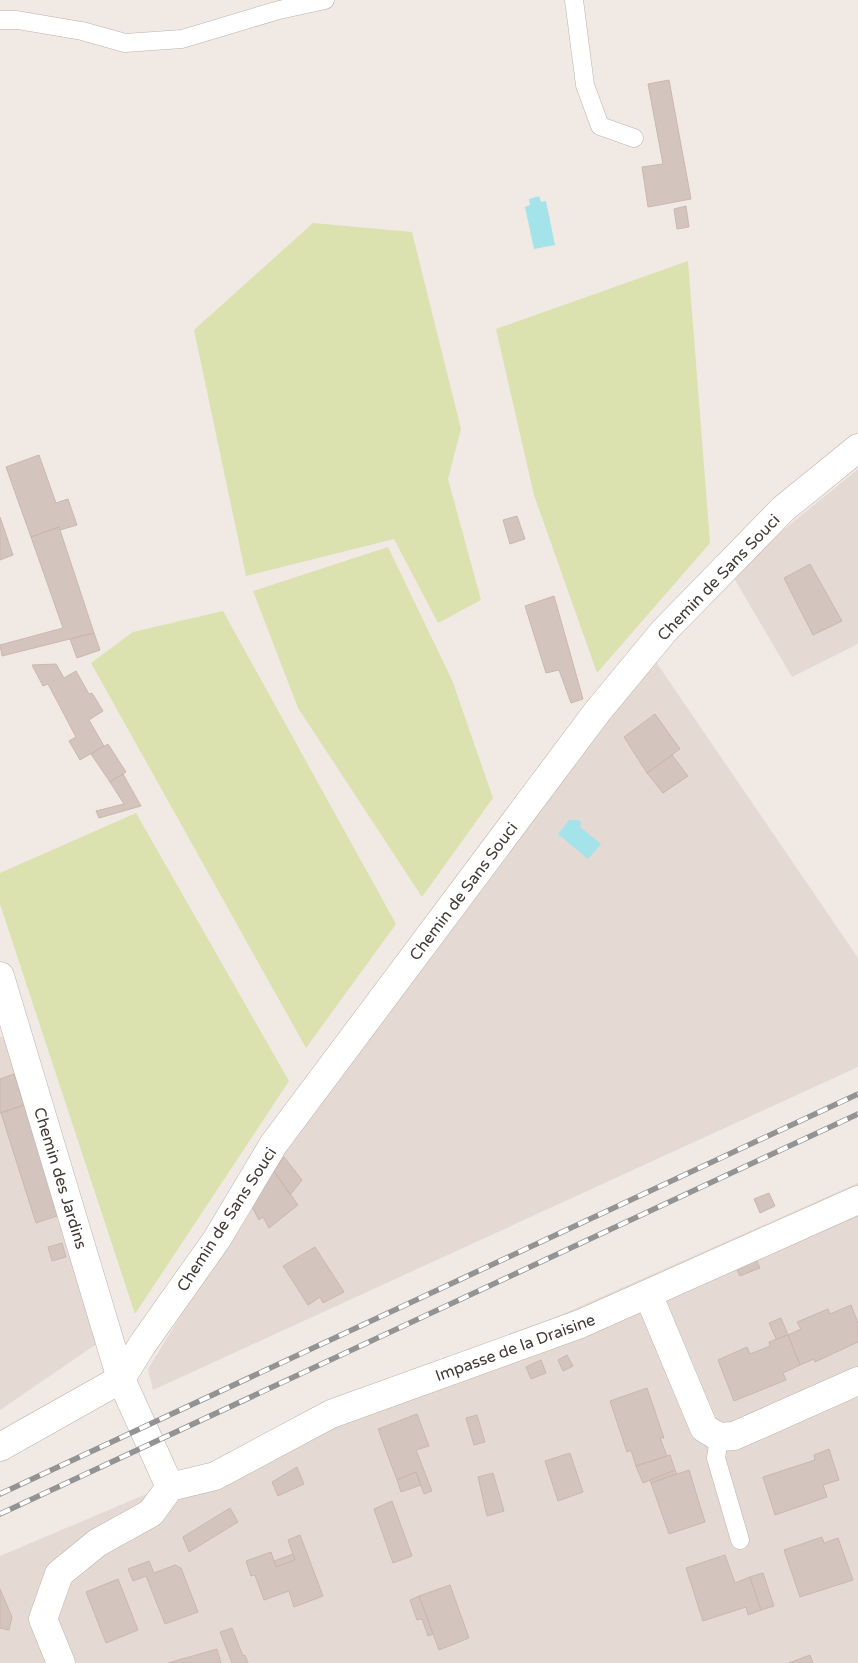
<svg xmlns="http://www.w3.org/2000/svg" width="858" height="1663" font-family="'Varela Round',sans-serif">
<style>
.residential{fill:#e4d9d3}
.green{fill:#dbe2af}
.water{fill:#a4e3ea}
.building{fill:#d4c4be;stroke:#ccb7ae}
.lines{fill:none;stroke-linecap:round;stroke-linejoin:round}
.lane-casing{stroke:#beb2ab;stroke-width:19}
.street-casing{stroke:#beb2ab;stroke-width:29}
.lane{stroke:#fff;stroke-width:18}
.street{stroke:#fff;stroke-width:28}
.rail-casing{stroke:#939393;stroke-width:5.5}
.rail{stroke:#fff;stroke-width:4;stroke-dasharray:11;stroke-linecap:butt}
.labels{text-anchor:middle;stroke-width:4;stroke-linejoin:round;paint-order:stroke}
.street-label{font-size:16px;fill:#423935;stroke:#fff}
</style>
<rect width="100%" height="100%" fill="#f1e9e4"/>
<!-- residential -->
<path class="residential" d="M858,469v175l-66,33 -61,-104z
M654,659l204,299v109l-705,323 -5,-21 122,-199z
M8,1036l96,303 -104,71v-373z
M858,1183v480h-858v-107l383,-162z"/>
<!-- green -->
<path class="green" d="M313,223l99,9 49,197 -13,50 33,121 -43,23 -44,-84 -148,37 -52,-246z
M688,261l22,282 -113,130 -63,-178 -38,-166z
M388,547l64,133 41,118 -71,99 -124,-189 -45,-117z
M223,611l173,313 -90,124 -215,-385 42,-31z
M136,813l153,268 -154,233 -135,-410v-31z"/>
<!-- water -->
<path class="water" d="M539,196l2,6 5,-1 9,44 -21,4 -9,-42 5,-2 -1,-6z
M570,819l1,1h8l2,3 -1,4 21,17 -13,15 -30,-25z"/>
<!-- building -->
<path class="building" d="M669,80l22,119 -43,8 -6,-40 21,-3 -15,-80z
M686,206l3,21 -12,2 -3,-20z
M39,455l17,48 12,-4 9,26 -17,5 -1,-3 -28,10 -25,-70z
M517,516l8,23 -15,5 -7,-24z
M0,517l13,38 -13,5z
M59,527l35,106 -92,23 -2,-11 63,-17 -32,-91z
M810,564l32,57 -29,14 -29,-57z
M554,596l29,103 -12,4 -12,-33 -13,3 -21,-67z
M94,633l6,17 -23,8 -7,-19z
M56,664l8,14 12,-7 13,23 3,-1 11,18 -14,9 15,26 -24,14 -11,-19 7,-4 -28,-53 -5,2 -11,-21z
M655,714l25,35 -33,24 -23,-36z
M108,744l18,28 -16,10 -19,-28z
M672,755l16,21 -25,17 -16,-20z
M123,774l18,32 -42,12 -3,-7 28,-7 -14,-22z
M14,1074l10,31 -24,8v-34z
M24,1105l36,110 -24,8 -35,-110z
M284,1157l18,23 -12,15 -16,-24z
M274,1171l24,34 -29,23 -6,-11 -4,3 -7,-13z
M769,1193l6,13 -15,7 -6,-14z
M62,1243l4,14 -14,4 -4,-14z
M315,1247l29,45 -21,11 -3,-6 -12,8 -25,-39z
M756,1259l4,9 -20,8 -4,-8z
M851,1305l7,18v19l-43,20 -1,-3 -14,6 -12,-30 13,-6 -4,-7 31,-13 2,5z
M781,1318l7,17 -12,4 -7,-16z
M788,1335l12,30 -17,8 3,7 -52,21 -16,-41 29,-13 3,7 20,-8 -1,-4z
M567,1355l6,11 -10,5 -5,-11z
M541,1360l5,13 -15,6 -5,-12z
M647,1388l17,50h-4l7,18 -31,10 -5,-16 -4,2 -17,-51z
M417,1414l12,32 -13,4 16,41 -8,3 -8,-22 -19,8 -19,-51z
M477,1415l8,27 -11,3 -8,-27z
M829,1449l10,31 -16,5 4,12 -52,18 -12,-38 52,-17 -1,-5z
M570,1453l13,39 -25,9 -13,-40z
M670,1455l5,15 -32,13 -7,-17z
M297,1467l7,17 -26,12 -6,-14z
M675,1470l2,3 -26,10 -1,-3z
M689,1470l16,52 -36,12 -18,-51z
M416,1472l5,13 -20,7 -4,-12z
M493,1473l11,38 -17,5 -9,-39z
M392,1501l20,55 -19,7 -19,-54z
M230,1508l8,14 -49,30 -6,-15z
M300,1535l23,61 -29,11 -5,-16 -25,9 -9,-25 -4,1 -5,-15 25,-9 5,15 19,-7 -7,-20z
M822,1537l2,6 14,-5 15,42 -53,17 -16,-47z
M293,1554l2,6 -19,7 -2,-6z
M725,1555l10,28 15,-6 11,33 -13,5 -2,-8 -43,14 -17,-53z
M149,1561l5,12 21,-8 6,3 17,44 -33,12 -19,-48 -13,5 -5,-12z
M763,1573l11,33 -13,4 -11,-33z
M118,1579l20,51 -32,13 -20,-51z
M450,1585l19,53 -30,12 -20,-54z
M0,1589l12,28 -3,13 -9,-2z
M419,1596l14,38 -5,2 -6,-17 -5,1 -7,-20z
M232,1628l11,28 2,-1 3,8h-16l-12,-31z
M217,1649l4,14h-53z
M810,1655l3,8h-24z"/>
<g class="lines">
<!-- lane casing -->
<g class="lane-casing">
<path id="lane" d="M574,0l11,85 15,41 34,12
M0,20h17l65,11 43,12 57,-4 97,-29 46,-10
M719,1437l-3,21 24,82"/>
</g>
<!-- street casing -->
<g class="street-casing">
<path id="street" d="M0,976l121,403 49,108
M648,1294l56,134 15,9 15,-1 124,-55
M0,1447l121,-68 21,-34 75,-106 56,-94 324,-433 67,-81 119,-122 75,-61
M170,1487l45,-11 116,-62 249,-90 278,-124
M61,1663l-18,-44 16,-45 38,-31 54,-30 19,-26"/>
</g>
<!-- lane -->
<use href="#lane" class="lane"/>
<!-- street -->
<use href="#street" class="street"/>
<!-- rail casing -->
<g class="rail-casing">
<path id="rail" d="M0,1494l858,-400
M0,1514l858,-400"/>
</g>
<!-- rail -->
<use href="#rail" class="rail"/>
</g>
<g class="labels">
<!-- street labels -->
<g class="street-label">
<text transform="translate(718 577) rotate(-46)" y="6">Chemin de Sans Souci</text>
<text transform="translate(463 891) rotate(-53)" y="6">Chemin de Sans Souci</text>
<text transform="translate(61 1178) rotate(73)" y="6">Chemin des Jardins</text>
<text transform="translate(226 1219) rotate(-57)" y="6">Chemin de Sans Souci</text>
<text transform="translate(515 1347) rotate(-20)" y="6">Impasse de la Draisine</text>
</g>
</g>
</svg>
